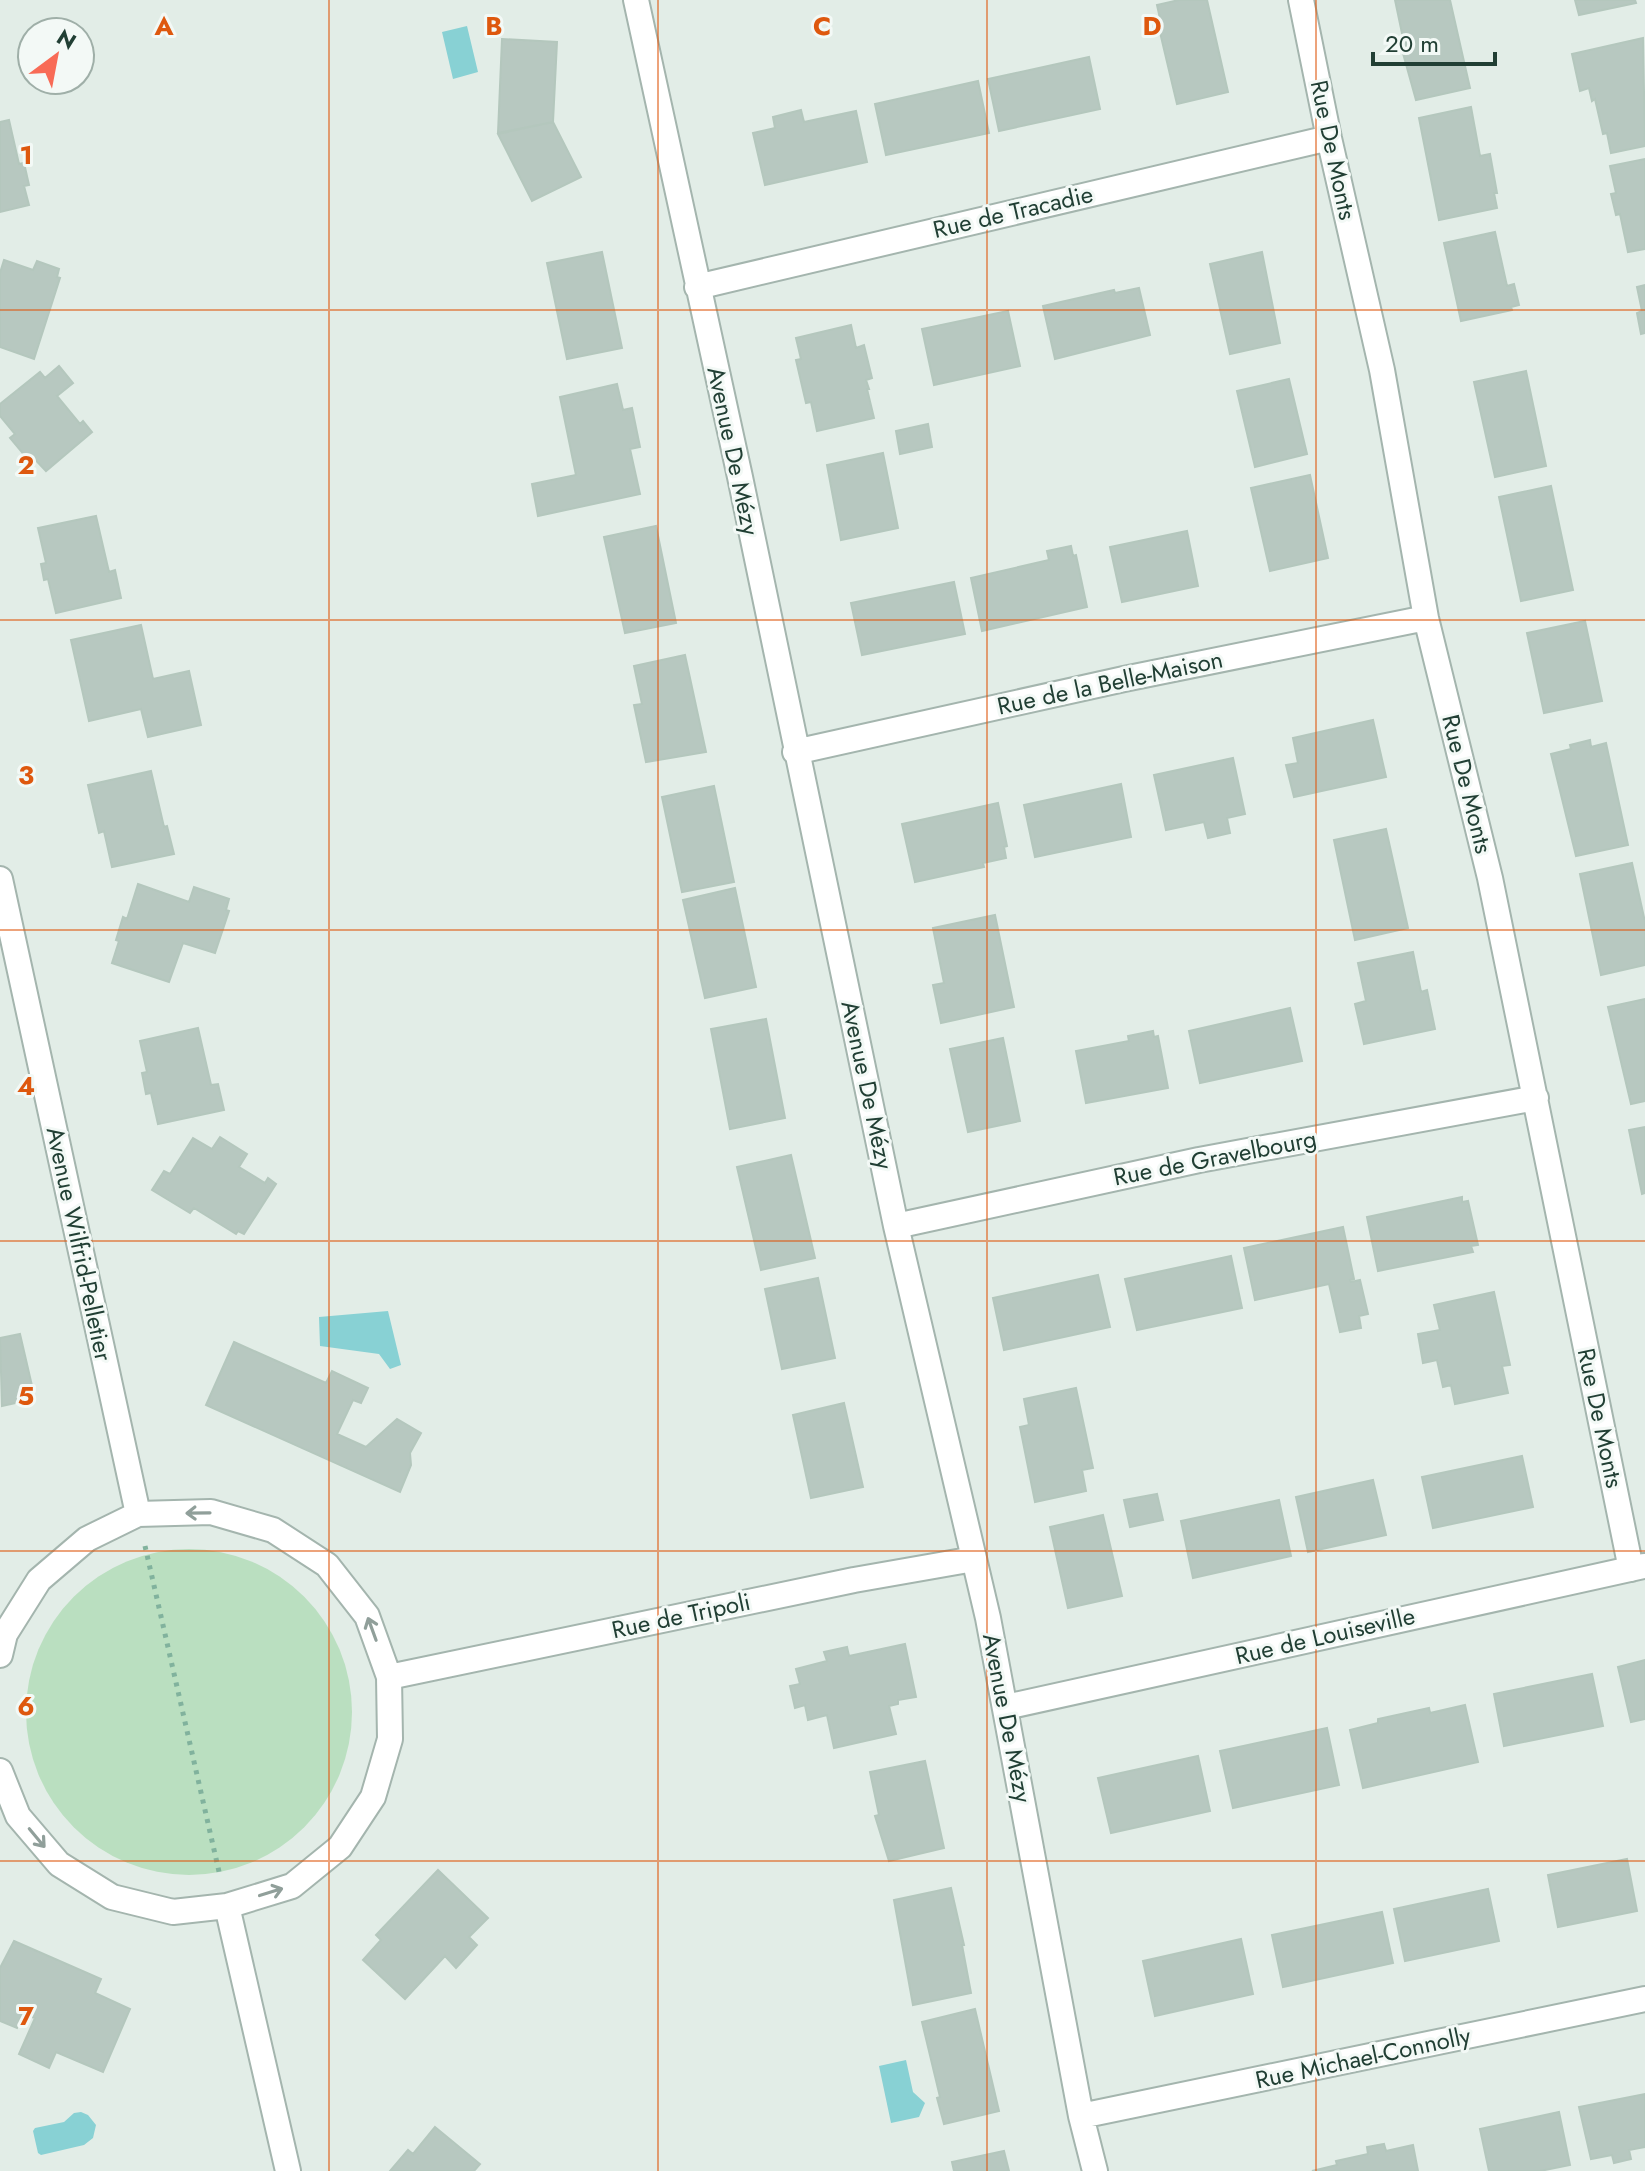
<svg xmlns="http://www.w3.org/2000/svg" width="1645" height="2171" font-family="Jost,sans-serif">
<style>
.green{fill:#badfc0}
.water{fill:#88d1d4}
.building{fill:#b7c8c0;stroke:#b4c7bd;stroke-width:2}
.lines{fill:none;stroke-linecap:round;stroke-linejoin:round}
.minor-casing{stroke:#a4b5ae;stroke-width:28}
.path{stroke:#81b29d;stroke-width:5;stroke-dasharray:4 6;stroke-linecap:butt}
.minor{stroke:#fff;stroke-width:24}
.oneway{stroke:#909f9a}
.grid{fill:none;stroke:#de580e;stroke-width:2;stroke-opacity:0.55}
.labels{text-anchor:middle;stroke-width:6;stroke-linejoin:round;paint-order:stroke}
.street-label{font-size:24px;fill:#213f34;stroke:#f3f9f6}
.grid-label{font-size:26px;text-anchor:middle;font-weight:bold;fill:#de580e;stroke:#f3f9f6;stroke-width:6;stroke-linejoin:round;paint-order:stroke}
</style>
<rect width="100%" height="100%" fill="#e2ede7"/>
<!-- green -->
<path class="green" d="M26 1712a163 163 0 1 1 326 0a163 163 0 1 1-326 0Z"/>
<!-- water -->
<path class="water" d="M467,26l11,46 -25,7 -11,-47z
M388,1311l13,54 -11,4 -11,-15 -59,-8 -1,-29z
M906,2060l7,32 12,11 -6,14 -28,6 -12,-57z
M81,2112l7,3 8,10 -3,13 -9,7 -43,10 -3,-2 -5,-22 2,-3 29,-6 10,-9z"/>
<!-- building -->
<path class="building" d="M1179,0h28l21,92 -51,12 -19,-80 3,-1 -4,-18z
M1395,0h55l20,88 -54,12 -17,-61 4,-1z
M1575,0h60l1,3 -57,12z
M1643,38l2,108 -34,7 -4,-20 -4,1 -8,-35 -3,2 -3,-13 -9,3 -8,-37z
M502,39l55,3 -4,80 -55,11z
M1089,57l11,52 -101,22 -11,-52z
M978,81l11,52 -103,22 -11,-51z
M1471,107l9,49 10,-2 7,39h-3l3,15 -58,12 -20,-102z
M801,110l3,12 52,-11 11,51 -102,23 -12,-52 22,-5 -2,-11z
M9,120l10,44 5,-1 5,22 -5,1 5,19 -29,7v-90z
M553,122l28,55 -49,24 -34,-67z
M1645,159v90l-17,3 -8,-38 -4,1 -5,-21 5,-1 -6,-27z
M1495,232l12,54 7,-2 5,21 -8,2 1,3 -51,11 -17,-78z
M602,252l20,96 -55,11 -20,-96z
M1262,252l18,91 -50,11 -20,-90z
M4,260l29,10 4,-9 22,8 -2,8 3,1 -26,81 -34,-12v-74z
M1645,285v48l-4,1 -4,-21 5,-2 -5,-24z
M1139,288l11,47 -95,24 -12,-53 71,-16 1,3z
M1008,311l12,55 -86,19 -12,-56z
M851,325l5,23 8,-3 8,33 -6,2 3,9h-2l7,29 -57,13 -6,-29 -5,1 -10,-43 5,-1 -5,-21z
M59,366l14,17 -16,13 23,28 3,-3 9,11 -46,39 -17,-18 -4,3 -15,-18 5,-4 -15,-18v-12l40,-32 5,6z
M1526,371l20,95 -51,11 -21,-95z
M1289,379l18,75 -52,13 -18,-76z
M617,384l6,26 9,-2 8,39 -10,2 10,45 -102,22 -6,-32 44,-9 -16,-78z
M928,424l4,23 -32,7 -4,-23z
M883,453l15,75 -57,12 -14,-75z
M1310,475l18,83 -58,13 -19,-83z
M1551,486l22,104 -52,11 -22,-104z
M96,516l13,56 6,-2 6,28 -65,15 -8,-34 -4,1 -3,-16 5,-1 -8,-35z
M656,526l20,97 -51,10 -21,-96z
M1187,531l11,55 -76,16 -12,-55z
M1071,546l2,10 3,-1 11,52 -105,24 -11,-53 78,-18 -2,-9z
M954,582l11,52 -103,21 -11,-52z
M1585,621l17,80 -58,12 -17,-80z
M141,625l12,54 36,-8 12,54 -53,12 -7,-28 -52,12 -18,-81z
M685,655l21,97 -60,10 -12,-57 8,-1 -8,-38z
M1373,720l13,57 -92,20 -8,-32 12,-2 -5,-25z
M1590,740l1,7 15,-4 22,102 -52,11 -25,-102 20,-5 -1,-4z
M1233,758l12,56 -18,4 3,15 -22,5 -4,-16 -38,8 -12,-55z
M151,771l13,56 3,-1 7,28 -62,13 -8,-36 -5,2 -11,-48z
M1121,784l10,53 -96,20 -11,-52z
M714,786l20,96 -52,10 -20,-95z
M998,803l9,43 -3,1 2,11 -23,5 1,4 -69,15 -13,-58z
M1386,829l22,99 -53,12 -21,-100z
M1632,863l13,59v43l-44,10 -21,-101z
M138,884l51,18 5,-15 35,12 -3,11 3,1 -14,42 -32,-10 -14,39 -57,-19 7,-22 -3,-1 7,-23 4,2z
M735,888l21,99 -51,11 -22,-98z
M995,915l19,92 -73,16 -8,-38 11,-2 -11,-55z
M1413,952l8,40 6,-2 8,39 -71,15 -9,-40 11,-3 -8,-38z
M1645,999v102l-14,3 -23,-97z
M1290,1008l12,53 -102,22 -11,-52z
M766,1019l19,99 -55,11 -19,-100z
M198,1028l13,57 7,-1 6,26 -66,14 -7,-31 -5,1 -4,-21 5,-1 -7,-31z
M1153,1031l1,6 4,-1 10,52 -82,15 -10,-52 53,-10 -1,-5z
M1003,1038l17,83 -52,11 -18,-83z
M1645,1127v66l-3,1 -13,-64z
M220,1137l27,17 -8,13 26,16 3,-5 8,6 -32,50 -6,-3 -2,3 -42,-26 -4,5 -38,-23 12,-19 6,3 23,-36 19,11z
M791,1155l24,103 -54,12 -24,-103z
M1462,1197v5l6,-1 10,44 -7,1 2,6 -95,19 -11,-54z
M1343,1227l11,52 -4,1 1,2 9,-2 8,34 -9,2 2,12 -21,4 -11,-48 -74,16 -11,-52z
M1231,1256l11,52 -105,22 -12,-51z
M1098,1275l12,52 -106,23 -11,-52z
M818,1278l17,80 -53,11 -17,-80z
M1494,1292l16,73 -8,1 6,27 -53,11 -4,-19 -8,2 -6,-27 -14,3 -5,-29 22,-4 -6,-25z
M20,1334l13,56 -6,2 2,8 -27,6 -2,-68z
M234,1342l92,41 6,-12 36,17 -7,15 -8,-3 -16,34 29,13 31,-28 24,14 -11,20 1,12 -11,27 -194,-87z
M1076,1388l17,80 -11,2 4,21 -51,11 -15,-75 9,-2 -5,-26z
M844,1403l19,84 -52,11 -18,-83z
M1522,1456l11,51 -100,21 -11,-51z
M1373,1480l13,55 -78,17 -12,-55z
M1157,1494l6,26 -33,7 -6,-27z
M1279,1500l12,56 -98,22 -12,-57z
M1103,1515l19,81 -54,12 -18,-81z
M905,1644l11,53 -18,3v4l-9,2 7,28 -62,14 -7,-33 -19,5 -3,-15 -10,3 -5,-22 10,-2 -4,-15 31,-8 -3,-9 23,-5 2,9z
M1645,1660v59l-14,3 -13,-55z
M1592,1674l11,52 -99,20 -10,-52z
M1465,1705l13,57 -115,26 -13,-58 28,-7v-4l51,-11 1,5z
M1327,1728l12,57 -106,23 -13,-57z
M1198,1756l12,55 -99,22 -13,-55z
M925,1761l19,87 -55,13 -14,-45 4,-1 -9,-43z
M1627,1859l10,52 -79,16 -10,-52z
M438,1870l50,48 -19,19 8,8 -21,23 -11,-12 -40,43 -42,-39 18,-20 -5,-5z
M951,1888l13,57h-2l9,48 -58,12 -19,-105z
M1488,1889l11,52 -94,20 -11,-52z
M1382,1912l11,51 -110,24 -11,-52z
M1241,1939l12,55 -98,22 -12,-55z
M14,1941l87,38 -6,14 35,16 -27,63 -47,-20 -7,16 -30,-14 16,-36 -13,-4 -5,14 -17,-7v-53z
M975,2009l24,102 -55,13 -7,-26 3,-1 -18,-75z
M1645,2094v53l-16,3 2,9 -17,4 -2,-8 -21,4 -12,-52z
M1559,2112l11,53 -30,6h-51l-9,-42z
M435,2127l45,37 -6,7h-84l18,-21 5,4z
M1384,2144l2,7 27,-6 5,26h-106l25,-6 -1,-4 32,-7 -1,-7z
M1004,2151l5,20h-55l-2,-9z"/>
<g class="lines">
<!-- minor casing -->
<g class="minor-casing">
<path id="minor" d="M636,0l104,477 156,749 92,392 93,498 14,55
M1301,0l28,138 53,232 44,248 64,260 141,691
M697,287l632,-149
M795,752l329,-73 302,-61
M0,879l138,635
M896,1226l303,-66 337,-62
M0,1655l5,-21 34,-54 48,-41 51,-25 73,-2 62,18 54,35 40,51 22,61 1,62 -17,58 -33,50 -48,39 -65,20 -54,6 -61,-15 -53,-33 -41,-48 -18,-45
M389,1677l465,-97 120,-21
M1006,1707l638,-141
M227,1906l61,265
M1081,2116l564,-117"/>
</g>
<!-- path -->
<path class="path" d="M145,1546l75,330"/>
<!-- minor -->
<use href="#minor" class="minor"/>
</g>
<!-- one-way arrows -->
<defs><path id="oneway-shaft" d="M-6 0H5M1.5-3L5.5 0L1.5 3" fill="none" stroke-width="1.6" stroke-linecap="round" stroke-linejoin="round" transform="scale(2)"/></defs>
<g class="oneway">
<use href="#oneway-shaft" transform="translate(198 1513) rotate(179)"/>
<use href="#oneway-shaft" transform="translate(372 1629) rotate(-110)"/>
<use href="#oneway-shaft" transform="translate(37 1838) rotate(50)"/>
<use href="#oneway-shaft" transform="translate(271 1892) rotate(-17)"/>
</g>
<!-- grid -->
<path class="grid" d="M329,0v2171M658,0v2171M987,0v2171M1316,0v2171M0,310h1645M0,620h1645M0,930h1645M0,1241h1645M0,1551h1645M0,1861h1645"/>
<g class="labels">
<!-- street labels -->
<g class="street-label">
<text transform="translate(1333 150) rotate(78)" y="8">Rue De Monts</text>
<text transform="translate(1013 212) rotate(-13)" y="8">Rue de Tracadie</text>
<text transform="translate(733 451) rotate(78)" y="8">Avenue De Mézy</text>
<text transform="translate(1110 683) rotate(-12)" y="8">Rue de la Belle-Maison</text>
<text transform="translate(1467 784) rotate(76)" y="8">Rue De Monts</text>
<text transform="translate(867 1085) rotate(78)" y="8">Avenue De Mézy</text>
<text transform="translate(1215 1158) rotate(-11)" y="8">Rue de Gravelbourg</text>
<text transform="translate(79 1244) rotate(78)" y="8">Avenue Wilfrid-Pelletier</text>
<text transform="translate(1600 1418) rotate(78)" y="8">Rue De Monts</text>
<text transform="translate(681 1616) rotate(-12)" y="8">Rue de Tripoli</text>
<text transform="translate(1325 1636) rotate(-13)" y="8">Rue de Louiseville</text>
<text transform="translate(1007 1718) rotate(79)" y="8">Avenue De Mézy</text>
<text transform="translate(1363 2058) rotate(-12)" y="8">Rue Michael-Connolly</text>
</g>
</g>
<g class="grid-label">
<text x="164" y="35">A</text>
<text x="494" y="35">B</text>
<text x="822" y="35">C</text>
<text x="1152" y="35">D</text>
<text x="26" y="164">1</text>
<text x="26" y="474">2</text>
<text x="26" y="784">3</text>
<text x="26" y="1095">4</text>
<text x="26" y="1405">5</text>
<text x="26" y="1715">6</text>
<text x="26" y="2025">7</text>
</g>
<!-- north arrow -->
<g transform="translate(56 56) rotate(32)"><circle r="38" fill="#f3f9f6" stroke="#9fafa8" stroke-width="2"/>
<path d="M0-6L14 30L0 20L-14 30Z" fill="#f86b56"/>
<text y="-12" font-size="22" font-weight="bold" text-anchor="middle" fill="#213f34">N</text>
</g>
<!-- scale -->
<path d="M1373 52v12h122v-12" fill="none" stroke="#213f34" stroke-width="4"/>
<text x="1385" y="52" font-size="24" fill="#213f34" stroke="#f3f9f6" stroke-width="6" paint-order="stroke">20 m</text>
</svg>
